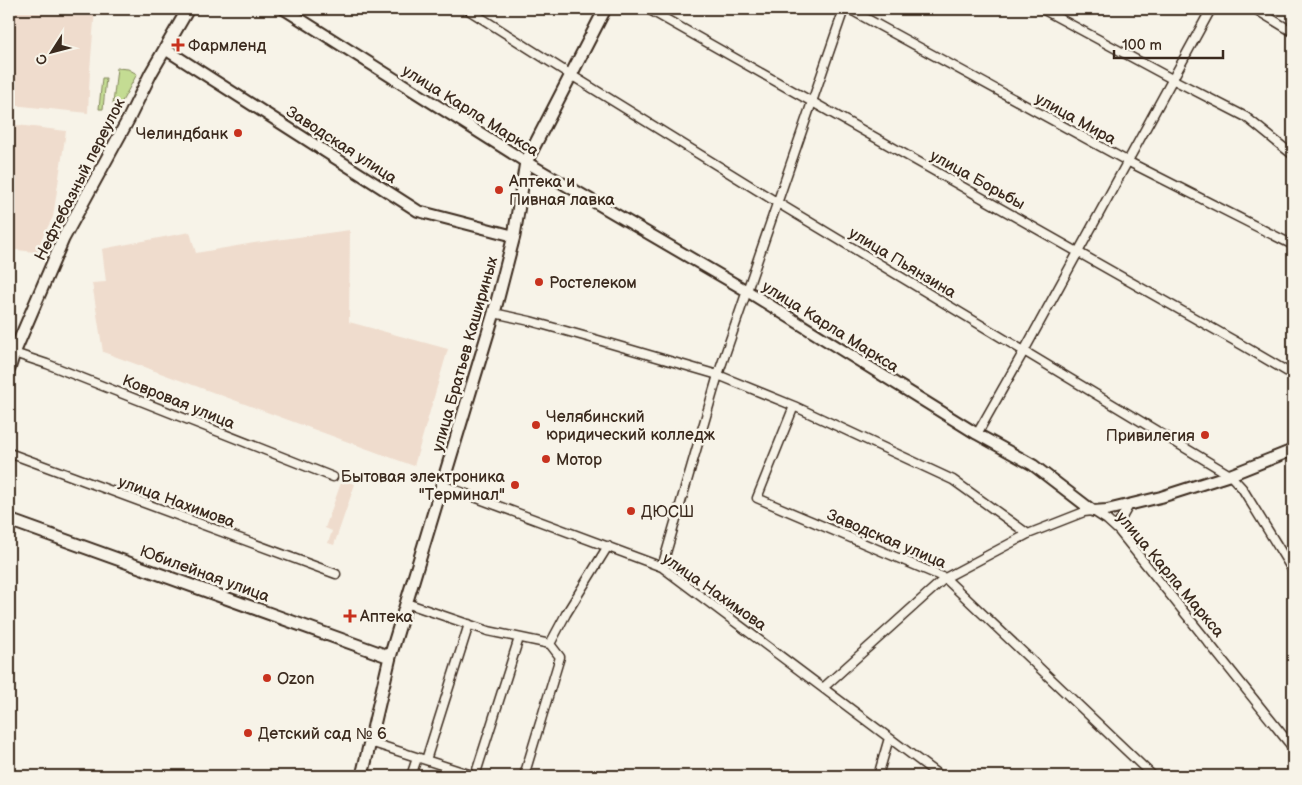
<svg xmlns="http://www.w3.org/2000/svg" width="1302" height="785" font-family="'Balsamiq Sans',sans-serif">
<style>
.built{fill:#efdccd}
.green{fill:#c4dc93;stroke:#808358}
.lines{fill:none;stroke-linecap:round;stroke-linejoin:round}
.minor-casing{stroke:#3b2a1e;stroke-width:11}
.tertiary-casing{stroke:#3b2a1e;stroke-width:14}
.secondary-casing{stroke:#3b2a1e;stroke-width:15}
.minor{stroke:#f7f3e8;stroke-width:8}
.tertiary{stroke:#f7f3e8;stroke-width:10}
.secondary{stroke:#f7f3e8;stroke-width:11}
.poi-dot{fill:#c8321e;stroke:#f7f3e8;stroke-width:2}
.labels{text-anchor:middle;stroke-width:5;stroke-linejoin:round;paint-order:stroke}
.poi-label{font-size:16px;fill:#3b2a1e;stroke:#f7f3e8;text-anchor:start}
.street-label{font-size:16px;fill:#3b2a1e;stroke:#f7f3e8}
</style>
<rect width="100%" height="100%" fill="#f7f3e8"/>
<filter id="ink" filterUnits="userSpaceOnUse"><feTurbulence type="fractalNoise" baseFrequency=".02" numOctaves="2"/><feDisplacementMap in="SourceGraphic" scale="10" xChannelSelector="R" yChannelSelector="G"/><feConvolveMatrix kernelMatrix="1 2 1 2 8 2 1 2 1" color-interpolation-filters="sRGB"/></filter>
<g filter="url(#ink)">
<!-- built -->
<path class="built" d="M9,9h86l-5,61 -2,43 -66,-7h-13z
M9,124l57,7 -13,86 -12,23 -3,14 -4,-2 -25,-3z
M350,230l-1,92 99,27 -34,117 -311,-114 -11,-69 14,-1 -4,-33 88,-17 6,21 58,-10z
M342,480l13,4 -21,61 -6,-2 4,-12 -7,-3z"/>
<!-- green -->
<path class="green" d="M117,68l11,1 9,5 -18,33 -6,-3z
M102,78h4l-3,31h-4z"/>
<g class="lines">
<!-- minor casing -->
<g class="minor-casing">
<path id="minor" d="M467,9l104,66 207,128 452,272 12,13 51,83
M648,9l594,336 51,30
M849,9l278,152 166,84
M1042,9l130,70 74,38 47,38
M1255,9l38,23
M494,313l36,8 68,19 120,35 76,31 159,74 75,54
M14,353l33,11 286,113
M794,406l-37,92 188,80 208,198
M977,434l47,-83 187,-342
M9,453l327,121
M442,485l220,82 278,209
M1119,531l1,-10 9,-16
M662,567l56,-192 126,-366
M406,603l82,28 62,13
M823,688l122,-110 83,-44 56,-22 9,-1 14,9 12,11 174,217
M370,742l105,34
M426,760l43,-136
M411,776l6,-18
M475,776l44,-138
M524,776l36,-119 -10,-13 16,-30 42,-68
M878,776l11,-38"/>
</g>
<!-- tertiary casing -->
<g class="tertiary-casing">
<path id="tertiary" d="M284,9l242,153 221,129 230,143 56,31 60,46 14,-1 54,-13 69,-22 63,-25
M165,49l253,162 96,25"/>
</g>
<!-- secondary casing -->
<g class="secondary-casing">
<path id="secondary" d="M9,369l5,-16 49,-114 65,-119 23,-47 37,-64
M9,520l381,137
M362,776l28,-119 104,-344 20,-77 12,-74 79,-153"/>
</g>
<!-- minor -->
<use href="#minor" class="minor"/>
<!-- tertiary -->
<use href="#tertiary" class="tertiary"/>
<!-- secondary -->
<use href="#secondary" class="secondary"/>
</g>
</g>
<!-- markers -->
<g class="poi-dot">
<path d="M175.5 37.5h5v5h5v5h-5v5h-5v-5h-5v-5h5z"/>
<circle cx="238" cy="133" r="5"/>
<circle cx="499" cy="190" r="5"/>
<circle cx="539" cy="282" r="5"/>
<circle cx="536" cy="425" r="5"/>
<circle cx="1205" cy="435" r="5"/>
<circle cx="546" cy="459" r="5"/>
<circle cx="515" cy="485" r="5"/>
<circle cx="631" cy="511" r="5"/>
<path d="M347.5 608.5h5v5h5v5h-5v5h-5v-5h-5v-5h5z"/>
<circle cx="267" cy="678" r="5"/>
<circle cx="248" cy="733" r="5"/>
</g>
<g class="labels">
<!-- poi labels -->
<g class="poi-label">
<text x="188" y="51">Фармленд</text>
<text x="228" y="139" text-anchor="end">Челиндбанк</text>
<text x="509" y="187">Аптека и<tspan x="509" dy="18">Пивная лавка</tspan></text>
<text x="549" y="288">Ростелеком</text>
<text x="546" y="422">Челябинский<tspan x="546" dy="18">юридический колледж</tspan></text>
<text x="1195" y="441" text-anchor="end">Привилегия</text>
<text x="556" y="465">Мотор</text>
<text x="505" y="482" text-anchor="end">Бытовая электроника<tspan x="505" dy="18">"Терминал"</tspan></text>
<text x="641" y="517">ДЮСШ</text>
<text x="360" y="622">Аптека</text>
<text x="277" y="684">Ozon</text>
<text x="258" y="739">Детский сад № 6</text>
</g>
<!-- street labels -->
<g class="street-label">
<text transform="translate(471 110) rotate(32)" y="6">улица Карла Маркса</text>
<text transform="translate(1076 118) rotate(29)" y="6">улица Мира</text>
<text transform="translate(342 144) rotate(33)" y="6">Заводская улица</text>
<text transform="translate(79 179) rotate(-63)" y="6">Нефтебазный переулок</text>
<text transform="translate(978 179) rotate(29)" y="6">улица Борьбы</text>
<text transform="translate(903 262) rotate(31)" y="6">улица Пьянзина</text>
<text transform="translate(831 326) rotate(32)" y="6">улица Карла Маркса</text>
<text transform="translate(464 354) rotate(-74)" y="6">улица Братьев Кашириных</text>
<text transform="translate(179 401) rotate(22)" y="6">Ковровая улица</text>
<text transform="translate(177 501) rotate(20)" y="6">улица Нахимова</text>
<text transform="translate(887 538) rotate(23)" y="6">Заводская улица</text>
<text transform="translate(205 573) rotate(20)" y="6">Юбилейная улица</text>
<text transform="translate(1171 574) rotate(50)" y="6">улица Карла Маркса</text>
<text transform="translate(715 591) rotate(35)" y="6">улица Нахимова</text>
</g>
</g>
<!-- margin -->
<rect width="1302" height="785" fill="none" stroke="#f7f3e8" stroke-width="30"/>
<rect x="15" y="15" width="1272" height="755" fill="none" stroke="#3b2a1e" stroke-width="2" filter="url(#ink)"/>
<!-- north arrow -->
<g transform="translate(52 52) rotate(234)" stroke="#f7f3e8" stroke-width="4" paint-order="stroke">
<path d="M0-4L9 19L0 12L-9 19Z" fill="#3b2a1e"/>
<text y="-8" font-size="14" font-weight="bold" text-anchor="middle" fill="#3b2a1e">С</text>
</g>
<!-- scale -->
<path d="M1114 50v8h109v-8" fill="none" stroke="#3b2a1e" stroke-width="2.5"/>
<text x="1122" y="50" font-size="15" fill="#3b2a1e" stroke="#f7f3e8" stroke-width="4" paint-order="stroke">100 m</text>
</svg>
